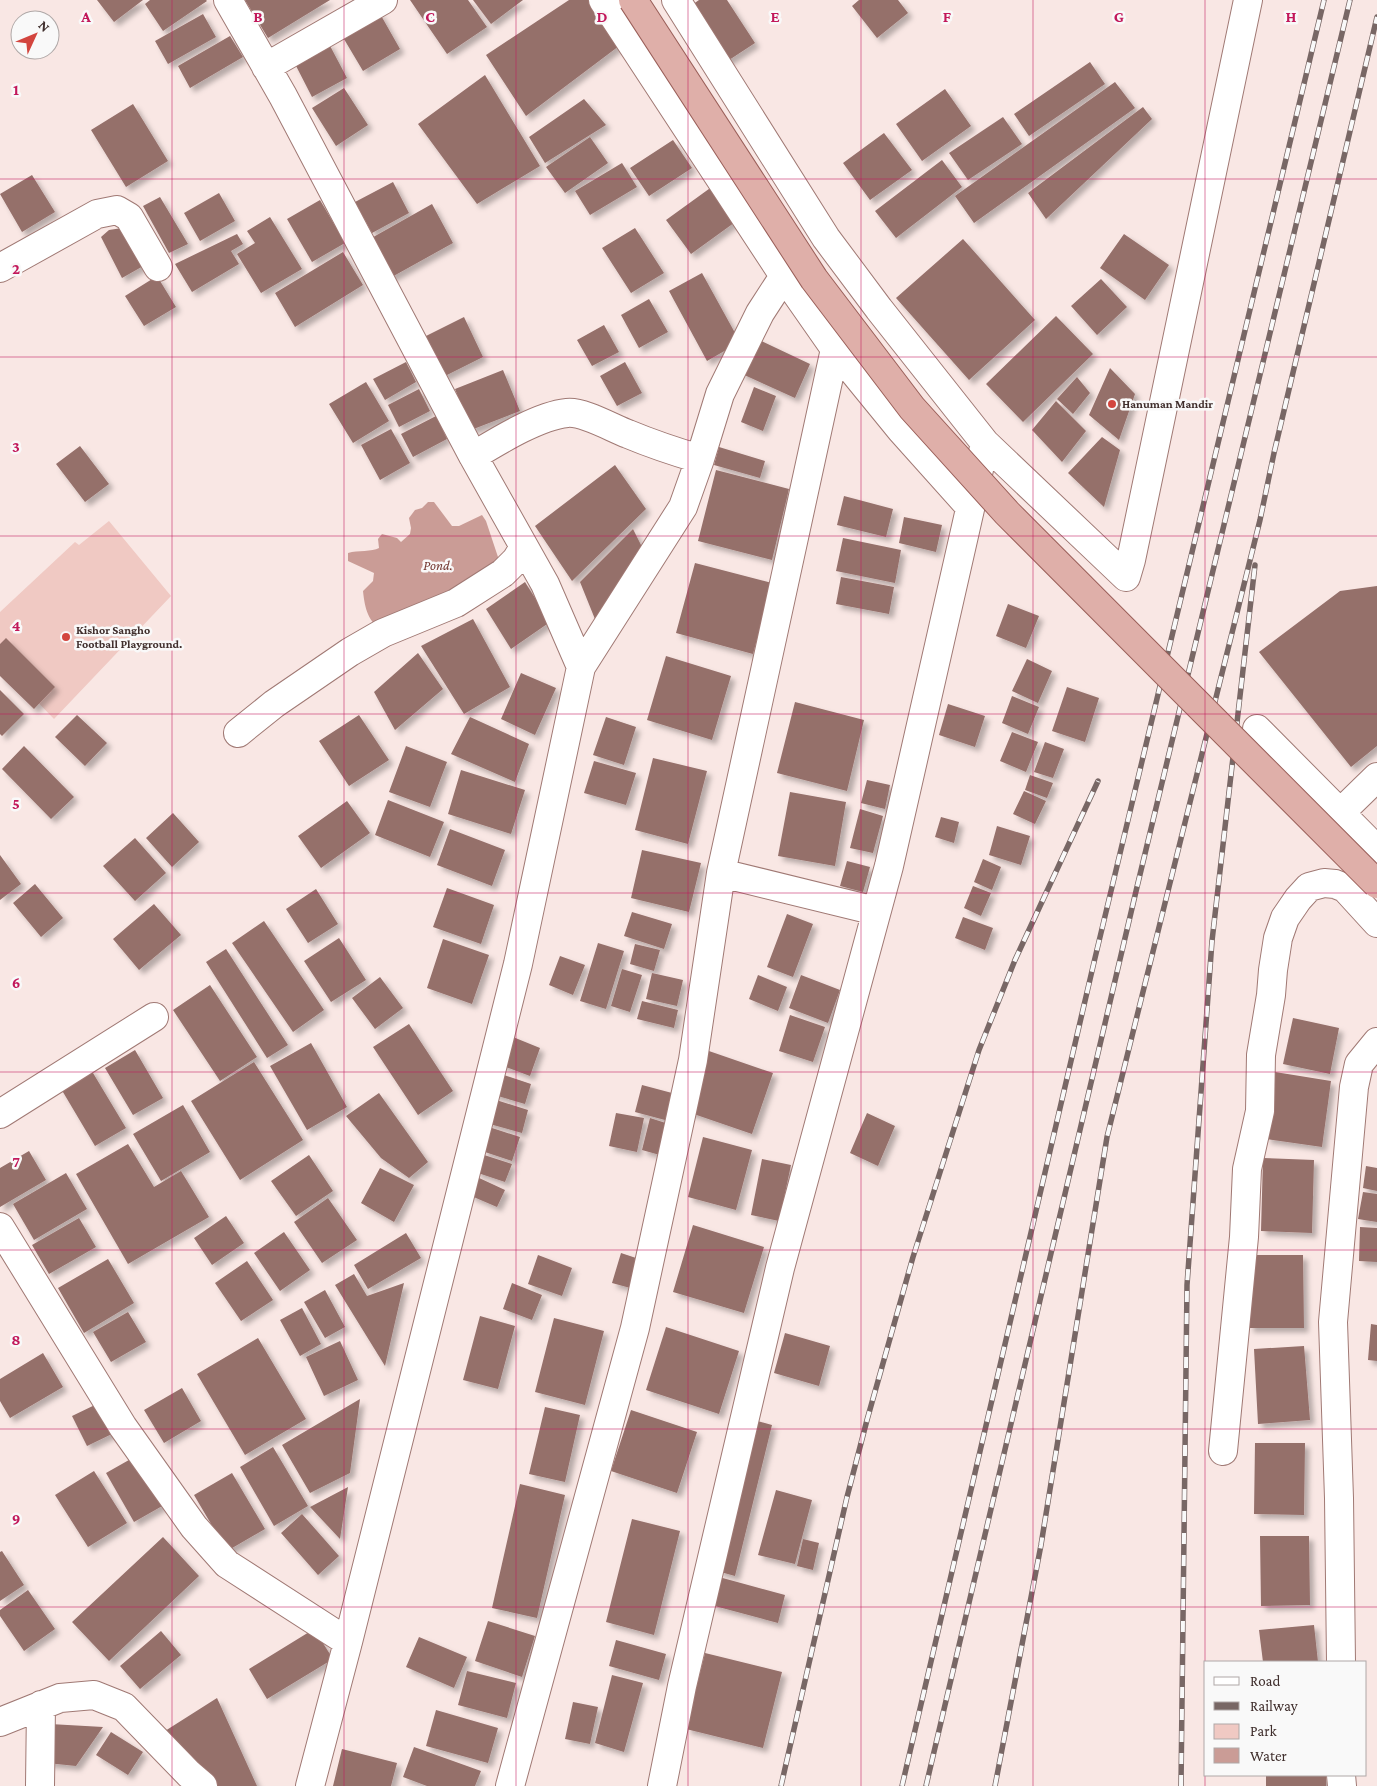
<svg xmlns="http://www.w3.org/2000/svg" width="1377" height="1786" font-family="'Crimson Pro',serif">
<style>
.green{fill:#f0c9c3}
.water{fill:#ca9c96}
.building{fill:#956f6a;filter:url(#shadow)}
.lines{fill:none;stroke-linecap:round;stroke-linejoin:round}
.minor-casing{stroke:#a07974;stroke-width:30}
.minor{stroke:#fff;stroke-width:28}
.rail-casing{stroke:#786765;stroke-width:5.5}
.rail{stroke:#f9f9f9;stroke-width:4;stroke-dasharray:11;stroke-linecap:butt}
.major-bridge-casing{stroke:#9a5f59;stroke-width:30;stroke-linecap:butt}
.major-bridge{stroke:#dfafa9;stroke-width:28}
.grid{fill:none;stroke:#c2185b;stroke-width:1;stroke-opacity:0.55}
.poi-dot{fill:#d3453e;stroke:#f9f9f9;stroke-width:2}
.labels{text-anchor:middle;stroke-width:5;stroke-linejoin:round;paint-order:stroke}
.poi-label{font-size:12px;font-weight:bold;fill:#402f2d;stroke:#f9f9f9;text-anchor:start}
.water-label{font-size:14px;font-style:italic;fill:#733731;stroke:#f9f9f9}
.grid-label{font-size:16px;text-anchor:middle;font-weight:bold;fill:#c2185b;stroke:#f9f9f9;stroke-width:5;stroke-linejoin:round;paint-order:stroke}
</style>
<defs>
<filter id="shadow"><feDropShadow dx="4.5" dy="4.5" stdDeviation="2.5" flood-color="#0004"/></filter>
</defs>
<rect width="100%" height="100%" fill="#f9e7e4"/>
<!-- green -->
<path class="green" d="M109,521l62,75 -117,123 -54,-56v-51l75,-70 4,3z"/>
<!-- water -->
<path class="water" d="M428,502h6l18,24h7l23,-11 4,6 13,39 -116,73c-15,-13 -18,-23 -20,-42l10,-10 1,-8 -26,-12v-8c10,-3 24,-1 31,-5l-1,-9 4,-5 15,4 4,4 9,-8 1,-6 -2,-10 6,-8 7,-2z"/>
<!-- building -->
<path class="building" d="M97,0h46l-29,22z
M150,0h56l1,1 -44,30 -18,-27z
M245,0h85l-62,38z
M410,0h58l19,27 -40,27z
M473,0h50l-32,24z
M569,0h22l28,46 -93,70 -40,-61z
M699,0h28l28,43 -29,19 -37,-55z
M859,0h39l10,13 -31,25 -25,-32z
M379,12l21,37 -37,22 -22,-37z
M203,14l13,23 -48,27 -13,-23z
M230,36l13,21 -53,31 -12,-22z
M328,42l19,36 -35,19 -19,-37z
M1090,62l15,22 -76,52 -15,-22z
M485,75l55,91 -63,38 -59,-80z
M1115,82l20,26 -161,115 -19,-27z
M344,88l24,37 -32,21 -24,-38z
M945,89l26,37 -49,35 -26,-37z
M584,99l22,26 -61,38 -16,-26z
M133,104l35,57 -42,26 -35,-57z
M1143,107l9,12 -106,100 -18,-26z
M1003,117l19,27 -54,36 -19,-27z
M884,133l28,37 -42,30 -27,-37z
M590,137l18,26 -43,30 -19,-26z
M673,140l19,28 -43,28 -19,-28z
M942,160l20,27 -66,51 -21,-27z
M622,163l15,24 -47,28 -15,-24z
M32,175l23,37 -33,20 -22,-38z
M393,182l16,31 -37,20 -17,-31z
M713,186l25,34 -47,34 -25,-34z
M219,193l16,28 -35,20 -16,-28z
M160,197l28,47 -19,9 -26,-47z
M320,200l25,43 -33,19 -25,-43z
M432,204l21,39 -63,35 -22,-38z
M270,217l32,52 -41,24 -24,-39 18,-11 -8,-12z
M122,228l23,37 -23,13 -21,-41 8,-7z
M635,228l29,45 -33,20 -29,-45z
M237,234l6,10 -12,7 8,13 -47,28 -17,-28z
M1124,234l45,31 -24,35 -45,-32z
M963,239l72,81 -66,60 -73,-82z
M343,252l20,33 -68,42 -20,-34z
M702,273l38,69 -33,19 -38,-70z
M157,276l19,31 -32,19 -19,-30z
M1101,279l26,28 -30,28 -26,-29z
M649,299l19,33 -29,16 -18,-33z
M1056,316l37,38 -70,68 -37,-38z
M464,317l19,40 -40,20 -19,-40z
M604,325l15,27 -27,14 -15,-26z
M755,338l55,26 -15,34 -55,-25z
M406,362l10,20 -31,18 -12,-21z
M625,362l17,31 -25,13 -17,-30z
M1110,368l25,26 -16,46 -30,-25z
M503,370l17,41 -49,19 -16,-41z
M1077,377l13,16 -17,21 -16,-15z
M366,382l23,39 -36,22 -24,-39z
M754,387l22,9 -13,35 -22,-9z
M419,389l11,22 -31,16 -11,-22z
M1056,401l30,30 -24,31 -30,-32z
M436,416l11,23 -34,18 -12,-23z
M391,429l19,34 -30,17 -19,-35z
M1102,437l18,13 -16,57 -36,-34z
M80,446l29,38 -24,18 -29,-38z
M719,447l46,14 -5,17 -46,-13z
M615,465l31,44 -74,72 -37,-55z
M716,470l73,19 -17,71 -74,-19z
M844,496l49,13 -7,28 -49,-12z
M904,517l38,8 -6,27 -37,-9z
M633,529l14,28 -48,72 -19,-47z
M843,538l58,12 -6,33 -59,-12z
M695,563l77,20 -19,71 -77,-21z
M841,577l53,10 -5,27 -53,-10z
M525,582l25,40 -39,27 -25,-40z
M1377,586v160l-26,21 -92,-115 81,-61z
M1008,604l31,12 -13,32 -30,-12z
M473,619l37,68 -46,27 -43,-68z
M6,638l49,49 -21,22 -34,-33v-32z
M418,653l25,36 -48,41 -21,-38z
M666,656l65,20 -19,64 -65,-20z
M1027,659l25,12 -14,32 -26,-12z
M521,673l35,15 -21,47 -34,-16z
M1067,687l32,11 -14,44 -33,-11z
M0,690l24,24 -22,22 -2,-2z
M1012,696l27,11 -11,27 -26,-11z
M795,702l69,18 -17,71 -70,-18z
M948,704l37,12 -10,31 -36,-12z
M77,715l30,28 -22,23 -30,-29z
M359,715l30,45 -40,26 -30,-45z
M470,717l59,27 -14,38 -64,-28z
M606,717l30,10 -12,38 -31,-10z
M1012,732l26,10 -12,30 -26,-11z
M1045,742l19,7 -11,29 -19,-6z
M24,746l50,51 -23,22 -49,-50z
M406,746l41,16 -17,45 -41,-15z
M653,758l54,13 -19,73 -53,-14z
M594,761l42,12 -10,32 -42,-12z
M461,770l64,20 -14,44 -63,-20z
M1030,775l23,8 -6,15 -22,-8z
M867,780l23,5 -5,24 -24,-6z
M1024,791l22,10 -11,23 -22,-10z
M790,792l56,10 -11,64 -57,-10z
M388,800l56,22 -14,35 -55,-22z
M347,801l23,32 -49,35 -23,-32z
M860,809l23,7 -10,37 -23,-5z
M173,813l26,29 -27,25 -26,-29z
M941,817l18,5 -5,21 -19,-6z
M997,826l33,10 -9,29 -32,-10z
M450,829l55,21 -13,36 -55,-21z
M135,838l31,35 -31,28 -32,-35z
M642,850l59,13 -12,49 -58,-14z
M0,855l21,29 -21,16z
M983,859l18,8 -9,23 -18,-8z
M847,861l23,6 -7,25 -23,-6z
M35,884l28,34 -22,19 -28,-34z
M973,886l18,7 -10,23 -17,-8z
M447,888l47,17 -13,39 -48,-17z
M316,889l22,35 -30,19 -22,-34z
M154,904l27,31 -42,35 -26,-31z
M632,912l40,12 -8,25 -40,-13z
M787,914l26,10 -20,53 -26,-10z
M963,917l30,11 -8,22 -30,-12z
M264,921l60,89 -31,22 -61,-89z
M339,938l27,42 -35,22 -27,-41z
M443,939l46,16 -17,49 -45,-16z
M598,943l26,8 -18,58 -26,-8z
M635,944l25,6 -6,21 -24,-7z
M226,949l62,96 -21,13 -61,-96z
M560,956l25,9 -12,30 -24,-10z
M622,969l20,6 -12,37 -19,-6z
M652,973l31,7 -6,26 -31,-7z
M758,975l29,12 -9,24 -29,-12z
M801,975l39,15 -12,33 -39,-15z
M380,977l23,31 -28,21 -23,-31z
M210,985l47,72 -37,24 -47,-71z
M642,1001l36,9 -4,18 -37,-9z
M790,1015l35,12 -12,35 -34,-11z
M1293,1018l46,10 -9,46 -47,-10z
M409,1024l44,67 -35,24 -45,-68z
M508,1035l32,13 -10,28 -32,-12z
M311,1043l36,64 -40,23 -37,-64z
M135,1050l28,48 -30,17 -28,-47z
M706,1050l67,23 -21,61 -67,-23z
M254,1062l49,78 -63,40 -49,-79z
M90,1068l36,60 -31,18 -35,-59z
M1275,1072l56,9 -9,66 -56,-8z
M498,1073l33,11 -6,20 -34,-10z
M642,1085l30,8 -7,27 -30,-8z
M379,1093l49,69 -19,16 -28,-20 -35,-42z
M493,1099l35,11 -6,23 -36,-10z
M183,1105l27,47 -49,29 -28,-47z
M616,1113l28,5 -7,34 -28,-6z
M867,1113l28,13 -17,40 -28,-13z
M650,1118l25,8 -8,31 -25,-7z
M489,1127l31,10 -8,24 -30,-10z
M703,1137l49,13 -16,60 -48,-13z
M128,1144l26,43 27,-16 28,46 -81,47 -52,-90z
M29,1151l17,29 -46,27v-39z
M481,1154l31,10 -7,18 -30,-10z
M309,1155l24,36 -37,25 -25,-35z
M1263,1158l51,2 -2,73 -51,-2z
M762,1159l29,6 -12,56 -28,-6z
M1366,1166l11,2v23l-14,-3z
M380,1168l34,17 -20,37 -33,-19z
M66,1173l21,36 -53,31 -21,-36z
M477,1177l28,13 -8,17 -28,-12z
M1363,1192l14,2v28l-19,-3z
M328,1198l29,42 -35,23 -28,-41z
M226,1216l18,27 -32,22 -18,-27z
M79,1218l17,29 -47,27 -17,-29z
M693,1225l71,22 -20,66 -71,-21z
M1360,1227l17,1v34l-18,-1z
M284,1232l26,38 -30,21 -26,-38z
M406,1233l15,25 -53,31 -14,-24z
M621,1253l21,7 -8,29 -22,-6z
M538,1255l34,13 -10,28 -34,-12z
M1248,1255h55l1,73h-55z
M108,1259l26,44 -50,30 -26,-45z
M247,1261l26,39 -32,21 -26,-38z
M354,1274l13,22 37,-13 -19,83 -50,-81z
M512,1283l30,12 -10,25 -29,-11z
M325,1290l20,37 -20,11 -21,-36z
M302,1308l19,36 -21,12 -20,-36z
M128,1312l18,30 -35,20 -18,-30z
M480,1316l35,10 -17,63 -35,-9z
M554,1318l50,13 -19,74 -50,-13z
M1371,1324l6,1v36l-9,-1z
M666,1327l73,24 -20,63 -73,-24z
M785,1333l45,13 -11,40 -45,-13z
M258,1338l48,81 -61,36 -48,-81z
M340,1341l18,39 -34,16 -18,-39z
M1304,1346l6,74 -52,4 -4,-75z
M43,1353l20,34 -53,31 -10,-17v-22z
M182,1388l19,33 -37,22 -20,-33z
M360,1399l-10,74 -40,20 -28,-48z
M99,1403l15,30 -27,13 -15,-30z
M545,1407l35,8 -15,67 -36,-8z
M631,1410l66,22 -20,61 -66,-22z
M754,1420l18,5 -37,151 -18,-5z
M1255,1443h50l-1,72 -50,-1z
M273,1447l35,59 -34,20 -34,-59z
M136,1456l28,49 -30,17 -28,-49z
M94,1471l33,52 -39,24 -33,-52z
M232,1473l33,56 -38,22 -33,-56z
M520,1484l45,11 -28,123 -45,-10z
M348,1487l-8,52 -30,-32z
M776,1490l36,10 -17,64 -37,-9z
M302,1514l37,42 -21,19 -37,-42z
M632,1519l48,12 -26,104 -48,-13z
M1260,1536h49l1,69 -49,1z
M163,1537l36,39 -90,85 -37,-39z
M803,1539l16,4 -6,27 -16,-4z
M2,1551l22,34 -24,16v-49z
M719,1577l66,18 -7,28 -67,-18z
M28,1590l27,39 -31,22 -24,-35v-6z
M488,1621l47,15 -13,41 -47,-16z
M1314,1625l4,37h-55l-4,-32z
M314,1629l19,30 -66,40 -18,-30z
M161,1631l20,24 -41,34 -20,-23z
M419,1637l48,20 -13,31 -48,-21z
M616,1640l50,14 -7,26 -50,-14z
M705,1653l77,19 -19,76 -77,-19z
M467,1671l49,12 -9,35 -49,-13z
M612,1675l31,8 -19,69 -29,-9z
M217,1698l40,88h-42l-50,-55z
M573,1702l25,5 -8,37 -25,-5z
M436,1710l62,18 -10,35 -62,-17z
M50,1724l53,3 -27,39 -29,-3z
M111,1732l32,20 -15,23 -32,-20z
M414,1747l67,24 -6,15h-48l-24,-9z
M342,1749l55,14 -6,23h-58z
M1266,1775h60v11h-60z"/>
<g class="lines">
<!-- minor casing -->
<g class="minor-casing">
<path id="minor" d="M228,0l55,96 190,360 72,128 36,83
M603,0l181,276 51,73 66,81 69,77
M266,67l117,-67
M0,268l97,-54 20,-4 12,7 29,50
M985,443l141,134 5,-17 117,-560
M473,456c25,-15 65,-40 94,-43 16,-2 45,15 61,21 24,10 48,18 72,25
M1257,729l120,121
M238,733l36,-29 76,-52 33,-19 73,-30 47,-30 13,-13 8,-13
M1340,813l37,-36
M721,873l155,38
M0,1114l154,-97
M0,1227l123,200 71,100 33,37 121,78
M1223,1451l21,-214 3,-68 13,-58 1,-56 10,-60 2,-25 5,-32 7,-20 13,-19 11,-12 15,-4 11,1 10,4 32,35
M1341,1662l-2,-164 -6,-176 21,-235 5,-23 18,-22
M0,1722l60,-24 34,-3 30,12 65,67 14,12
M1341,1775l1,11
M40,1786l1,-81
M310,1786l38,-144 170,-678 63,-297 102,-160 17,-48 20,-65 40,-81 24,-37
M510,1786l125,-458 58,-268 28,-187 114,-524
M662,1786l20,-100 98,-418 109,-402 96,-423 -106,-134 -53,-71 -150,-238"/>
</g>
<!-- minor -->
<use href="#minor" class="minor"/>
<!-- rail casing -->
<g class="rail-casing">
<path id="rail" d="M781,1786l66,-289 20,-77 46,-163 66,-207 36,-90 83,-179
M902,1786l193,-828 229,-958
M926,1786l211,-899 213,-887
M995,1786l46,-241 66,-408 153,-617 14,-67 103,-436
M1181,1786l6,-501 25,-344 43,-376"/>
</g>
<!-- rail -->
<use href="#rail" class="rail"/>
<!-- major-bridge casing -->
<g class="major-bridge-casing">
<path id="major-bridge" d="M633,0l181,279 98,129 95,105 370,371"/>
</g>
<!-- major-bridge -->
<use href="#major-bridge" class="major-bridge"/>
</g>
<!-- grid -->
<path class="grid" d="M172,0v1786M344,0v1786M516,0v1786M688,0v1786M861,0v1786M1033,0v1786M1205,0v1786M0,179h1377M0,357h1377M0,536h1377M0,714h1377M0,893h1377M0,1072h1377M0,1250h1377M0,1429h1377M0,1607h1377"/>
<!-- markers -->
<g class="poi-dot">
<circle cx="1112" cy="404" r="5"/>
<circle cx="66" cy="637" r="5"/>
</g>
<g class="labels">
<!-- poi labels -->
<g class="poi-label">
<text x="1122" y="408">Hanuman Mandir</text>
<text x="76" y="634">Kishor Sangho<tspan x="76" dy="14">Football Playground.</tspan></text>
</g>
<!-- water labels -->
<g class="water-label">
<text x="438" y="570">Pond.</text>
</g>
</g>
<g class="grid-label">
<text x="86" y="22">A</text>
<text x="258" y="22">B</text>
<text x="430" y="22">C</text>
<text x="602" y="22">D</text>
<text x="775" y="22">E</text>
<text x="947" y="22">F</text>
<text x="1119" y="22">G</text>
<text x="1291" y="22">H</text>
<text x="16" y="95">1</text>
<text x="16" y="274">2</text>
<text x="16" y="452">3</text>
<text x="16" y="631">4</text>
<text x="16" y="809">5</text>
<text x="16" y="988">6</text>
<text x="16" y="1167">7</text>
<text x="16" y="1345">8</text>
<text x="16" y="1524">9</text>
</g>
<!-- legend -->
<rect x="1204" y="1661" width="162" height="115" fill="#f9f9f9" stroke="#afa8a7"/>
<rect x="1214" y="1677" width="25" height="8" fill="#ffffff" stroke="#afa8a7"/>
<text x="1250" y="1686" font-size="15" fill="#402f2d">Road</text>
<rect x="1214" y="1702" width="25" height="8" fill="#786765" stroke="#afa8a7"/>
<text x="1250" y="1711" font-size="15" fill="#402f2d">Railway</text>
<rect x="1214" y="1724" width="25" height="15" fill="#f0c9c3" stroke="#afa8a7"/>
<text x="1250" y="1736" font-size="15" fill="#402f2d">Park</text>
<rect x="1214" y="1748" width="25" height="15" fill="#ca9c96" stroke="#afa8a7"/>
<text x="1250" y="1761" font-size="15" fill="#402f2d">Water</text>
<!-- north arrow -->
<g transform="translate(35 35) rotate(46)"><circle r="24" fill="#f9f9f9" stroke="#afa8a7"/>
<path d="M0-4L9 19L0 12L-9 19Z" fill="#d3453e"/>
<text y="-8" font-size="14" font-weight="bold" text-anchor="middle" fill="#402f2d">N</text>
</g>
</svg>
